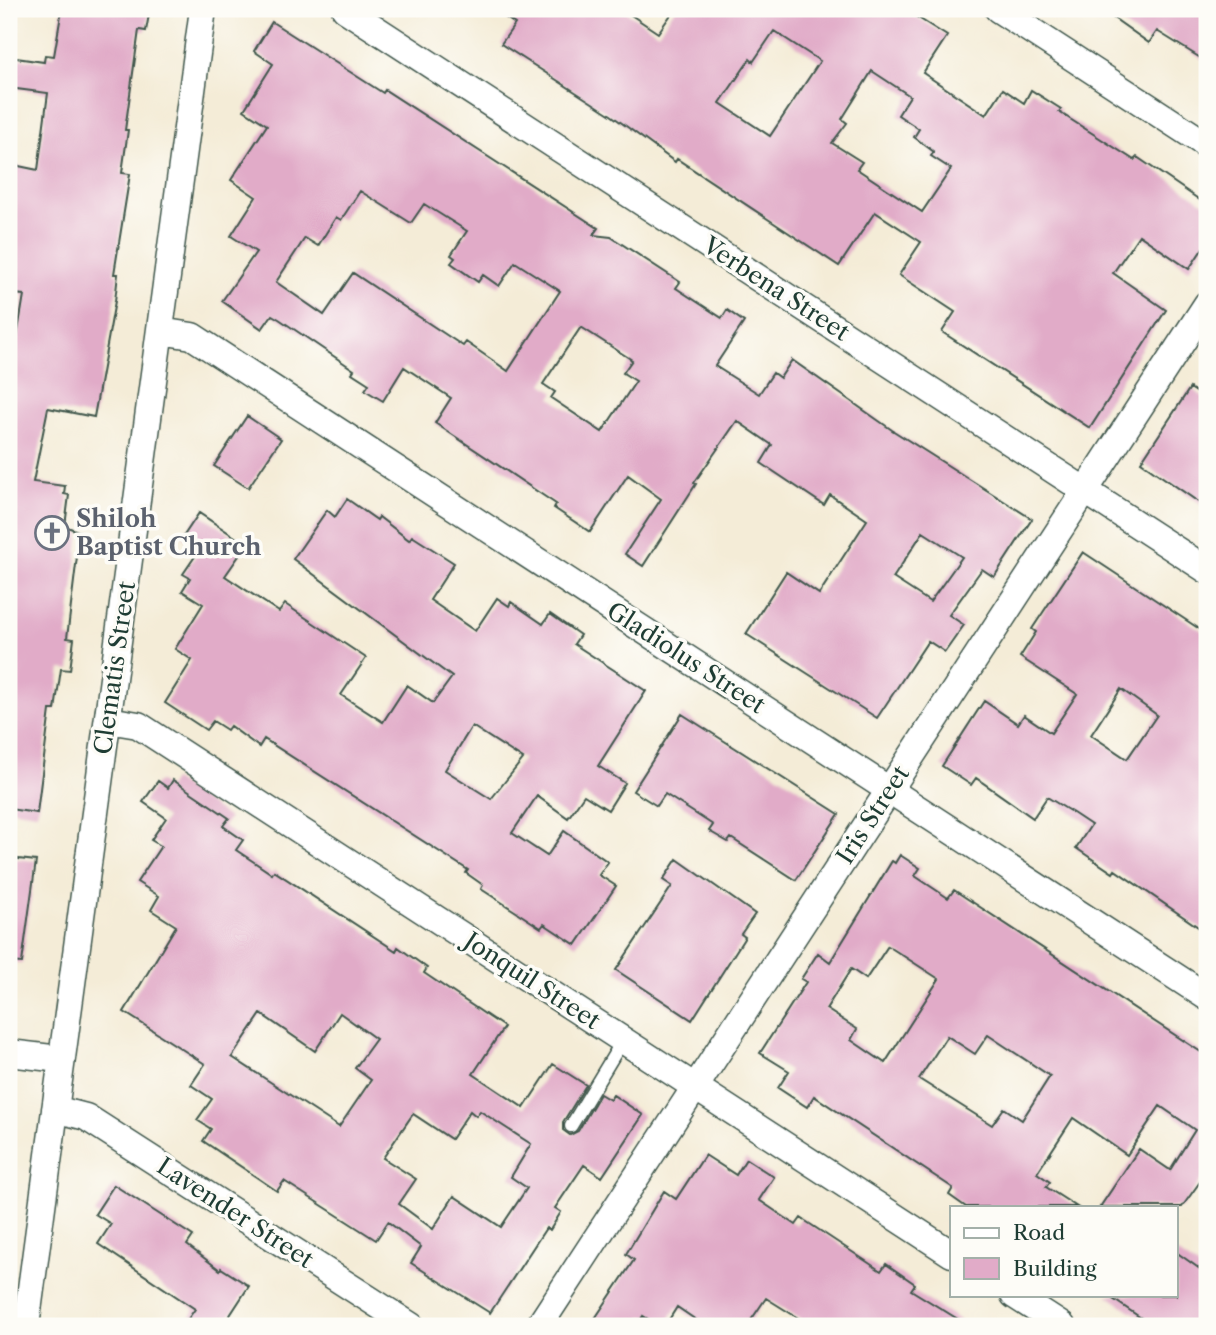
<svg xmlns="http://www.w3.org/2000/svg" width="1216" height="1335" font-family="'Libre Caslon Text',serif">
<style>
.building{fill:#e1abc8;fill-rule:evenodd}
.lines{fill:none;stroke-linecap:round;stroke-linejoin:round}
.service-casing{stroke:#3f574c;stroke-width:15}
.minor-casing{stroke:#3f574c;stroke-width:29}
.service{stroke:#fff;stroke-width:12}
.minor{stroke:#fff;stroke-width:26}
.labels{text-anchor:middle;stroke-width:7;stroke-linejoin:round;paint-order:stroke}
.street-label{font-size:24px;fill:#1f3d34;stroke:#fdfcf7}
.worship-label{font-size:24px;font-weight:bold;fill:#5b616d;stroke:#fdfcf7;text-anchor:start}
</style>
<rect width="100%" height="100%" fill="#fdfcf7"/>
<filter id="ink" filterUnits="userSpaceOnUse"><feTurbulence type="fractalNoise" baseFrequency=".0143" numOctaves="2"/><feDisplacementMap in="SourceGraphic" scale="14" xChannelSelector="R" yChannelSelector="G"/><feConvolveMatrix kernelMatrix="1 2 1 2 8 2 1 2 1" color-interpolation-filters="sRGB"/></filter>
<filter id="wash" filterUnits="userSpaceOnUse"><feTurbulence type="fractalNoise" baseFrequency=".00686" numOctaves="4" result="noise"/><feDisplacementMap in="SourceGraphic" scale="28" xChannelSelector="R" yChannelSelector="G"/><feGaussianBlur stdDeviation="1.57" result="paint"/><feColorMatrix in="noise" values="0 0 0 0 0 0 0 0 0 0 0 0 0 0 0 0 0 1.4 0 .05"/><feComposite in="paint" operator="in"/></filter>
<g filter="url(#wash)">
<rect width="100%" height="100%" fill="#f4ecd7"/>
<g id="blocks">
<!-- building -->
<path class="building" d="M62,9h88l-4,22 -7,-1 -14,100h3l-6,43 8,1 -16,100h4l-3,27 -21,116 -46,-9 -15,74 32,4 -1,8 5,1 -4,31 15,6 -13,106 7,1 -4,31 -9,-1 -6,41h-5l-13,103 -28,-4v-473l8,1 7,-42 -10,-1 3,-23h-8v-107l29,6 10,-77 -39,-5v-31l35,5 1,-7 9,1z
M493,9h129l36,24 17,-24h229l43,27 -24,37 63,42 17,-26 21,14 7,-13 30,19 -2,3 75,48 3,-3 70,48v37l-18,27 -50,-34 -26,38 53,37 -76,118 -148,-96 13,-20 -56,-37 22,-33 -46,-30 -36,54 -162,-107 -2,3 -64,-47 -110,-71 14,-20zM774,31l46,30 -50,75 -50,-33 30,-44 3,3zM872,71l38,25 -12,19 21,14 -5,8 20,15 -3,4 20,13 -29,43 -65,-43 5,-7 -30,-19 15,-20 -5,-4z
M1101,9h106v53l-50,-31 -8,12z
M272,22l111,71 2,-3 213,138 -5,7 18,2 69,45 -4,6 46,30 5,-8 17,12 -29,44 44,28 14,-21 7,5 12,-18 100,70 140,89 -38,58 -12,-8 -33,46 15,10 -19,27 -17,-11 -51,77 -131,-84 40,-62 33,22 48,-74 -37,-25 -6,10 -63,-42 11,-18 -35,-24 -43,62 2,1 -53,82 -18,-12 36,-55 -33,-24 -38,57 -36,-24 2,-4 -121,-81 16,-25 -47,-31 -21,34 -18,-11 4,-6 -17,-11 2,-3 -75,-51 -7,-4 -10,14 -40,-28 34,-49 -25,-16 25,-39 -25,-17 36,-55 -23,-15 29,-46 -19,-13zM360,191l51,32 13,-19 43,27 -16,24 4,3 -4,5 27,19 5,-7 16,11 16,-24 45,29 -52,80 -42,-29 -3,4 -110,-73 -29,42 -48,-33 29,-44 13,8 18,-29 5,3zM581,327l51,33 -9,13 13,8 -34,51 -51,-34 4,-6 -12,-8zM923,532l39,25 -32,45 -37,-24z
M1190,388l17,11v109l-66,-46z
M247,416l34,23 -33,49 -34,-22z
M347,499l30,21 2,-3 30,23 3,-4 42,27 -24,37 45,31 22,-33 12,8 2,-4 32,22 7,-10 30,21 -6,9 72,47 -48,75 27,17 -17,27 -24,-15 -16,23 -31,-22 -25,37 35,23 17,-25 44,31 -9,13 17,11 -40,59 -32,-21 -3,4 -60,-39 2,-4 -17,-12 2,-3 -204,-131 -5,8 -29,-21 -3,4 -14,-9 -7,9 -41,-27 27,-43 -17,-11 28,-45 -21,-13 8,-13 -7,-4 17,-25 -17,-12 16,-24 39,26 -4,5 9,6 -18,26 54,36 6,-8 81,54 -25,37 42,27 24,-37 26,18 19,-26 -159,-118 34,-49 8,7zM472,726l51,33 -32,40 -46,-29z
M1083,552l124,82v299l-92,-63 -2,3 -37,-25 15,-23 -18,-12 -26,-16 -14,21 -57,-40 -5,7 -29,-19 42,-65 34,23 6,-9 27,18 26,-39 -57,-37 16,-25 -4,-3zM1121,689l36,26 -30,44 -36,-24z
M682,714l157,100 -43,66 -65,-42 -3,4 -19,-11 4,-6 -48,-31 -8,12 -24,-15z
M173,780l56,38 -6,8 20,14 -7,10 36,24 2,-3 122,80 2,-4 29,21 -3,5 80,54 -31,47 51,34 29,-44 33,21 -23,37v8l7,5 8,-4 22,-37 10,6 3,-5 30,20 -41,62 -18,-12 -29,43 6,4 -11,18 -4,-2 -56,85 -79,-50 10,-16 -33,-25 -12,18 -92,-59 -7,10 -74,-50 8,-12 -14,-9 15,-21 -21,-14 14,-21 -81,-52 52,-86 -25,-16 8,-14 -22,-14 24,-36 -10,-6 15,-22 -23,-16 15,-21 10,7zM340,1013l36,26 -21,29 16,12 -32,47 -107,-70 29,-43 54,37zM470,1111l6,5 4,-5 51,33 -20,33 16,11 -26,39 -47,-31 -21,33 -34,-25 17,-25 -33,-21 30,-44 38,25z
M900,855l20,13 -5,8 33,22 6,-8 253,166v116l-25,35h-82l39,-58 31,21 25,-40 -35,-24 -33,49 -54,-37 -36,55 13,9 -4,5 31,20h-111l-17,-12 4,-7 -139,-92 -7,11 -29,-19 11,-17 -29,-18 46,-71 -5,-3 17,-26 12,9 62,-101 3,2zM888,946l51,33 -54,84 -34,-23 6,-11 -31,-20 25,-40 15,10zM988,1035l62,41 -28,44 -18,-12 -12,17 -73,-46 28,-43 28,18z
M9,858l27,3 -14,102 -13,-1z
M677,859l78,55 -14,20 4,3 -53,83 -76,-50 56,-84 -9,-6z
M705,1155l31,20 10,-16 28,18 -15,23 37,25 5,-7 80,53 5,-7 29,20 -4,6 58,36h-158l-45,-28 -19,28h-42l-28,-19 -12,19h-6l-16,-10 -6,10h-47l44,-66 -8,-6 38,-63 12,8z
M114,1185l79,51 -6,9 33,25 1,-2 28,18 -26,40h-40l12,-17 -97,-65 13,-20 -16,-10z
M1176,1252l31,22v52h-54l-46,-31h69z"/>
</g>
</g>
<g filter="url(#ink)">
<use href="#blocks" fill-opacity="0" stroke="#3f574c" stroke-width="2"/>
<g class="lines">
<!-- service casing -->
<g class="service-casing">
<path id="service" d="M571,1126l52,-86"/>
</g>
<!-- minor casing -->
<g class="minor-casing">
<path id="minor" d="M345,9l862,561
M998,9l209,136
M160,331l32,5 1015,661
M108,720l30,5 814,529
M9,1053l51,6
M55,1109l31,8 325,209
M1014,1295l48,31
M26,1326l177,-1317
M539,1326l668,-1022"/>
</g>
<!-- service -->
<use href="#service" class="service"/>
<!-- minor -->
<use href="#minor" class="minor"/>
</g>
</g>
<!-- icons -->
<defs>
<g id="church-ring" transform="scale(1.75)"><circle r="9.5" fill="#fdfcf7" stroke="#6b7280" stroke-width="1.5"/><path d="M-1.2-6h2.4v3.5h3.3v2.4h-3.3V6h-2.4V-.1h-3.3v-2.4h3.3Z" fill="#6b7280"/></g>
</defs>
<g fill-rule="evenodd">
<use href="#church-ring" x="52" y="533"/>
</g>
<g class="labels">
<!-- street labels -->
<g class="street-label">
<text transform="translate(776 289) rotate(33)" y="8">Verbena Street</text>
<text transform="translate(686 658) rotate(33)" y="8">Gladiolus Street</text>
<text transform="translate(115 668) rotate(-82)" y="8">Clematis Street</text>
<text transform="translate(873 815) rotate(-57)" y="8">Iris Street</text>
<text transform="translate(532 981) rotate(33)" y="8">Jonquil Street</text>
<text transform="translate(235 1213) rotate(33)" y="8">Lavender Street</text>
</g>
<!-- worship labels -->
<g class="worship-label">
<text x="76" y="527">Shiloh<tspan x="76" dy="28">Baptist Church</tspan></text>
</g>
</g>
<!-- margin -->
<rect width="1216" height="1335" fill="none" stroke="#fdfcf7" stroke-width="35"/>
<!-- legend -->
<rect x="950" y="1206" width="228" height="91" fill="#fdfcf7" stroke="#a4b0a9" stroke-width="2"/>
<rect x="964" y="1228" width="35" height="10" fill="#ffffff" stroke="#a4b0a9" stroke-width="2"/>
<text x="1013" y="1240" font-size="21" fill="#1f3d34">Road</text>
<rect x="964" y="1258" width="35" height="21" fill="#e1abc8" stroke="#a4b0a9" stroke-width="2"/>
<text x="1013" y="1276" font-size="21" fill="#1f3d34">Building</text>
</svg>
